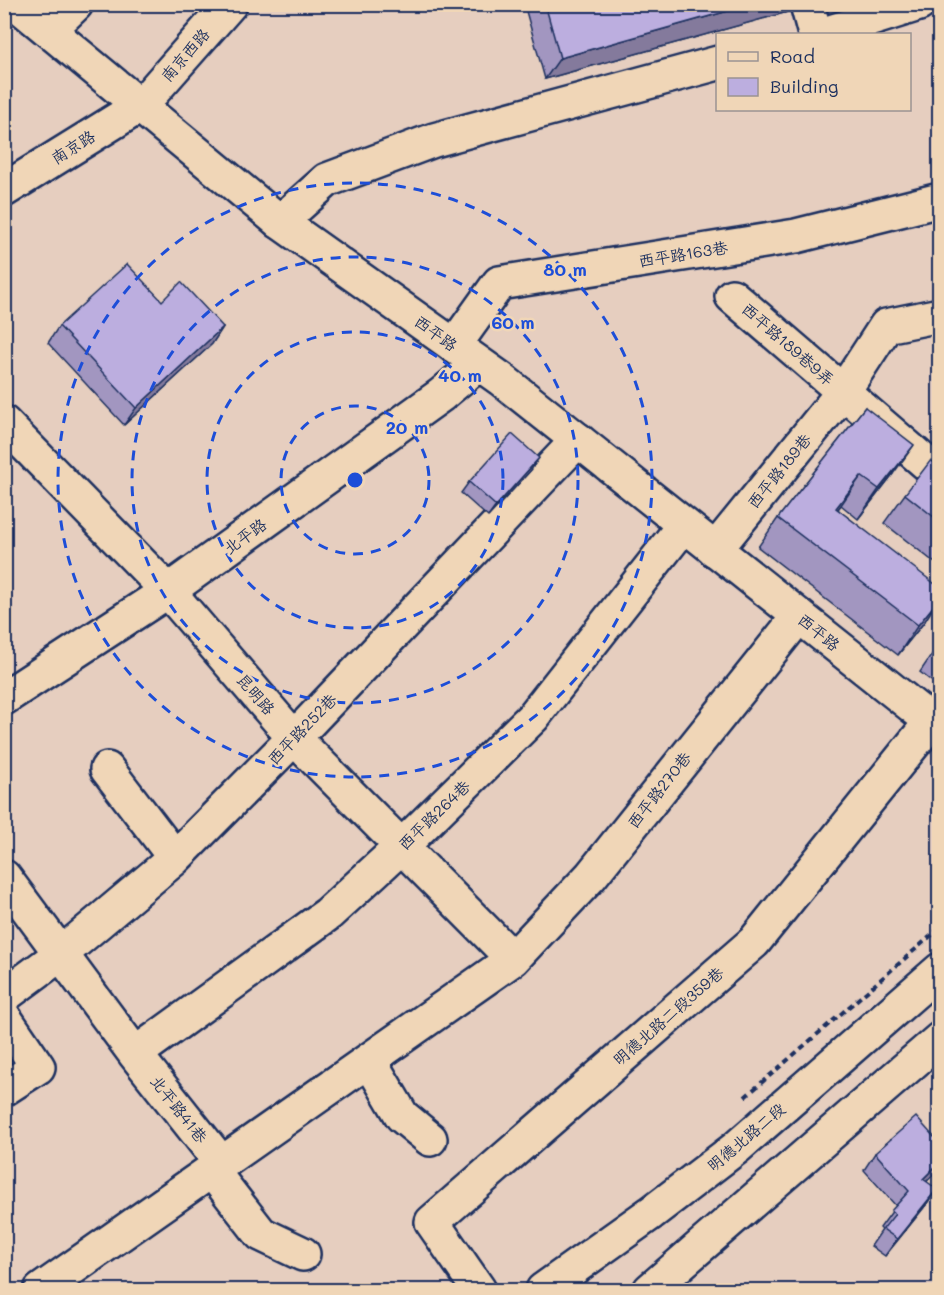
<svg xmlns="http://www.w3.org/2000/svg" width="944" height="1295" font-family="Mali,'LXGW WenKai TC',sans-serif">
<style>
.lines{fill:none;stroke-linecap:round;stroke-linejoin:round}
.minor-casing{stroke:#1b2f5e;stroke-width:38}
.major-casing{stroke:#1b2f5e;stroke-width:38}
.path{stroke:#1b2f5e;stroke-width:4;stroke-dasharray:6 4.5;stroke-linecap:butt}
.minor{stroke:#f0d6b7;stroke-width:33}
.major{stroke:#f0d6b7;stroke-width:33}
.wall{fill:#a296c0;stroke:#1b2f5e;stroke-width:1.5}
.shaded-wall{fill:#847a9c;stroke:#1b2f5e;stroke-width:1.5}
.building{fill:#bcaedf;stroke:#1b2f5e;stroke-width:1.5}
.ring{fill:none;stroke:#1d4ed8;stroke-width:3;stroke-dasharray:10 8}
.labels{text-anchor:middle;stroke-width:5;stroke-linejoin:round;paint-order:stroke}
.street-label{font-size:16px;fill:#1b2f5e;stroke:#f0d6b7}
.centre{fill:#1d4ed8;stroke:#f0d6b7;stroke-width:3}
.ring-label{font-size:18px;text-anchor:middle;font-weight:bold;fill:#1d4ed8;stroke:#f0d6b7;stroke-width:5;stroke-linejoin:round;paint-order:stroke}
</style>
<rect width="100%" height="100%" fill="#e6cebf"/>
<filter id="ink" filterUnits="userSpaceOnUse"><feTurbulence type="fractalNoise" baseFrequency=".0167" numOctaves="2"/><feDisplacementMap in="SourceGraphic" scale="12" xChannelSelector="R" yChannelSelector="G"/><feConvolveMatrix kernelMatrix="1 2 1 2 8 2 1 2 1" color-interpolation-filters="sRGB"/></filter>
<g filter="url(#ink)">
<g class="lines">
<!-- minor casing -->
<g class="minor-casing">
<path id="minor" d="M807,4l8,30
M49,30l27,-26
M824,34l95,-30
M4,190l137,-85 89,-101
M280,222l47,-42 107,-40 284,-77
M732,296l208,179
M454,346l45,-63 297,-47 144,-36
M4,423l164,168 126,147 219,221
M715,550l128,-158 43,-66 54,-11
M4,698l164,-107 273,-196 37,-31
M107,769l68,89
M4,877l131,177 87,110
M4,996l58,-43 113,-95 119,-120 284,-298
M4,1017l34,50 -34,22
M135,1054l193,-140 73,-67 132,-130 151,-192
M369,1060l33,56 28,23
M212,1171l49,63 42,20
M41,1290l472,-331 78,-83 208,-260
M479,1290l-47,-68 322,-280 177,-220"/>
</g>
<!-- major casing -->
<g class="major-casing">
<path id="major" d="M17,4l263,218 221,157 439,349
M543,1290l108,-77 85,-65 204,-178
M650,1290l290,-251"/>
</g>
<!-- path -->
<path class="path" d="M745,1097l195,-169"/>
<!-- minor -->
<use href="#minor" class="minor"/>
<!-- major -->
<use href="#major" class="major"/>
</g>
<!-- wall -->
<path class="wall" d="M524,4h272l-5,7 -246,68z
M162,301l61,26 -11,17 -88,81 -76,-82 11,-17z
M865,407l28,67 -35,45 -17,-14 -3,4 87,112 -27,34 -140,-108 20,-29z
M939,467v99l-55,-43 21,-29z
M531,470l-43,47 -27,-24 8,-11z
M939,644v43l-19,-15z
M939,1103v15l-5,-7z
M875,1153l64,10v3l-4,7 -8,8 -1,24 -41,51 -14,-10 11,-16 -2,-2 16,-22 -32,-36z"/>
<!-- shaded-wall -->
<path class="shaded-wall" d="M753,4h43l-5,7 -246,68 15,-21z
M223,327l-11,17 -88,81 12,-17z
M914,445l-21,29 -35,45 21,-30z
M539,458l-8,12 -43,47 8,-11z
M861,476l-20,29 -25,32 20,-29z
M939,599l-14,22 -27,34 20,-30z
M939,1163v3l-4,7 -23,23 11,-17z
M937,1189l-11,16 -41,51 12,-17z"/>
<!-- building -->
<path class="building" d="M545,4h208l-193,54z
M127,264l35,37 19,-19 42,45 -87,81 -77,-82z
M865,407l49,38 -35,44 -18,-13 -25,32 103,79v12l-21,26 -140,-107z
M512,434l27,24 -43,48 -27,-24z
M931,460l8,7v54l-34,-27z
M916,1117l18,20 5,-5v31l-16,16 14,10 -40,50 -14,-10 12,-15 -4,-3 18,-20 -34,-38z"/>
</g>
<!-- distance rings -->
<g class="ring">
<circle cx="355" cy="480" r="74"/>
<circle cx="355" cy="480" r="148"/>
<circle cx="355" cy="480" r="223"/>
<circle cx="355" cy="480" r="297"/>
</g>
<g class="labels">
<!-- street labels -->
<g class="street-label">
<text transform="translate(185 55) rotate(-49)" y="6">南京西路</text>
<text transform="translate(73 147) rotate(-32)" y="6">南京路</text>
<text transform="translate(683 254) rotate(-9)" y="6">西平路163巷</text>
<text transform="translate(436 333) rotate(36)" y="6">西平路</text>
<text transform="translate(788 344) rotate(41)" y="6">西平路189巷9弄</text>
<text transform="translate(779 471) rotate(-51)" y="6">西平路189巷</text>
<text transform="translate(245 536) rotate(-36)" y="6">北平路</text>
<text transform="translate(819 632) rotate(39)" y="6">西平路</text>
<text transform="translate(256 694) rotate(49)" y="6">昆明路</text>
<text transform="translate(302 729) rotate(-46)" y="6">西平路252巷</text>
<text transform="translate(659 790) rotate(-52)" y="6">西平路270巷</text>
<text transform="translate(434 815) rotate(-44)" y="6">西平路264巷</text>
<text transform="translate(668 1016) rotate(-41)" y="6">明德北路二段359巷</text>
<text transform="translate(179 1109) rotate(52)" y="6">北平路41巷</text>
<text transform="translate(746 1137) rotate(-40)" y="6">明德北路二段</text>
</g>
</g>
<circle cx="355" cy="480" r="9" class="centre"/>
<g class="ring-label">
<text x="565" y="276">80 m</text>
<text x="513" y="329">60 m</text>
<text x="460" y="382">40 m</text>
<text x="407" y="434">20 m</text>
</g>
<!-- margin -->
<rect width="944" height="1295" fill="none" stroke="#f0d6b7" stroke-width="24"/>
<rect x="12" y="12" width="920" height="1271" fill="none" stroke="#1b2f5e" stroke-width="2" filter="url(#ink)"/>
<!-- legend -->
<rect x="716" y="33" width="195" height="78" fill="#f0d6b7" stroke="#9b9393" stroke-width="1.5"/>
<rect x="728" y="52" width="30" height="9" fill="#f0d6b7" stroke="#9b9393" stroke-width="1.5"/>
<text x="770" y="63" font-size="18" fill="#1b2f5e">Road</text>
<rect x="728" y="78" width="30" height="18" fill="#bcaedf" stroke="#9b9393" stroke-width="1.5"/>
<text x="770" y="93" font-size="18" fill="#1b2f5e">Building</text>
</svg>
